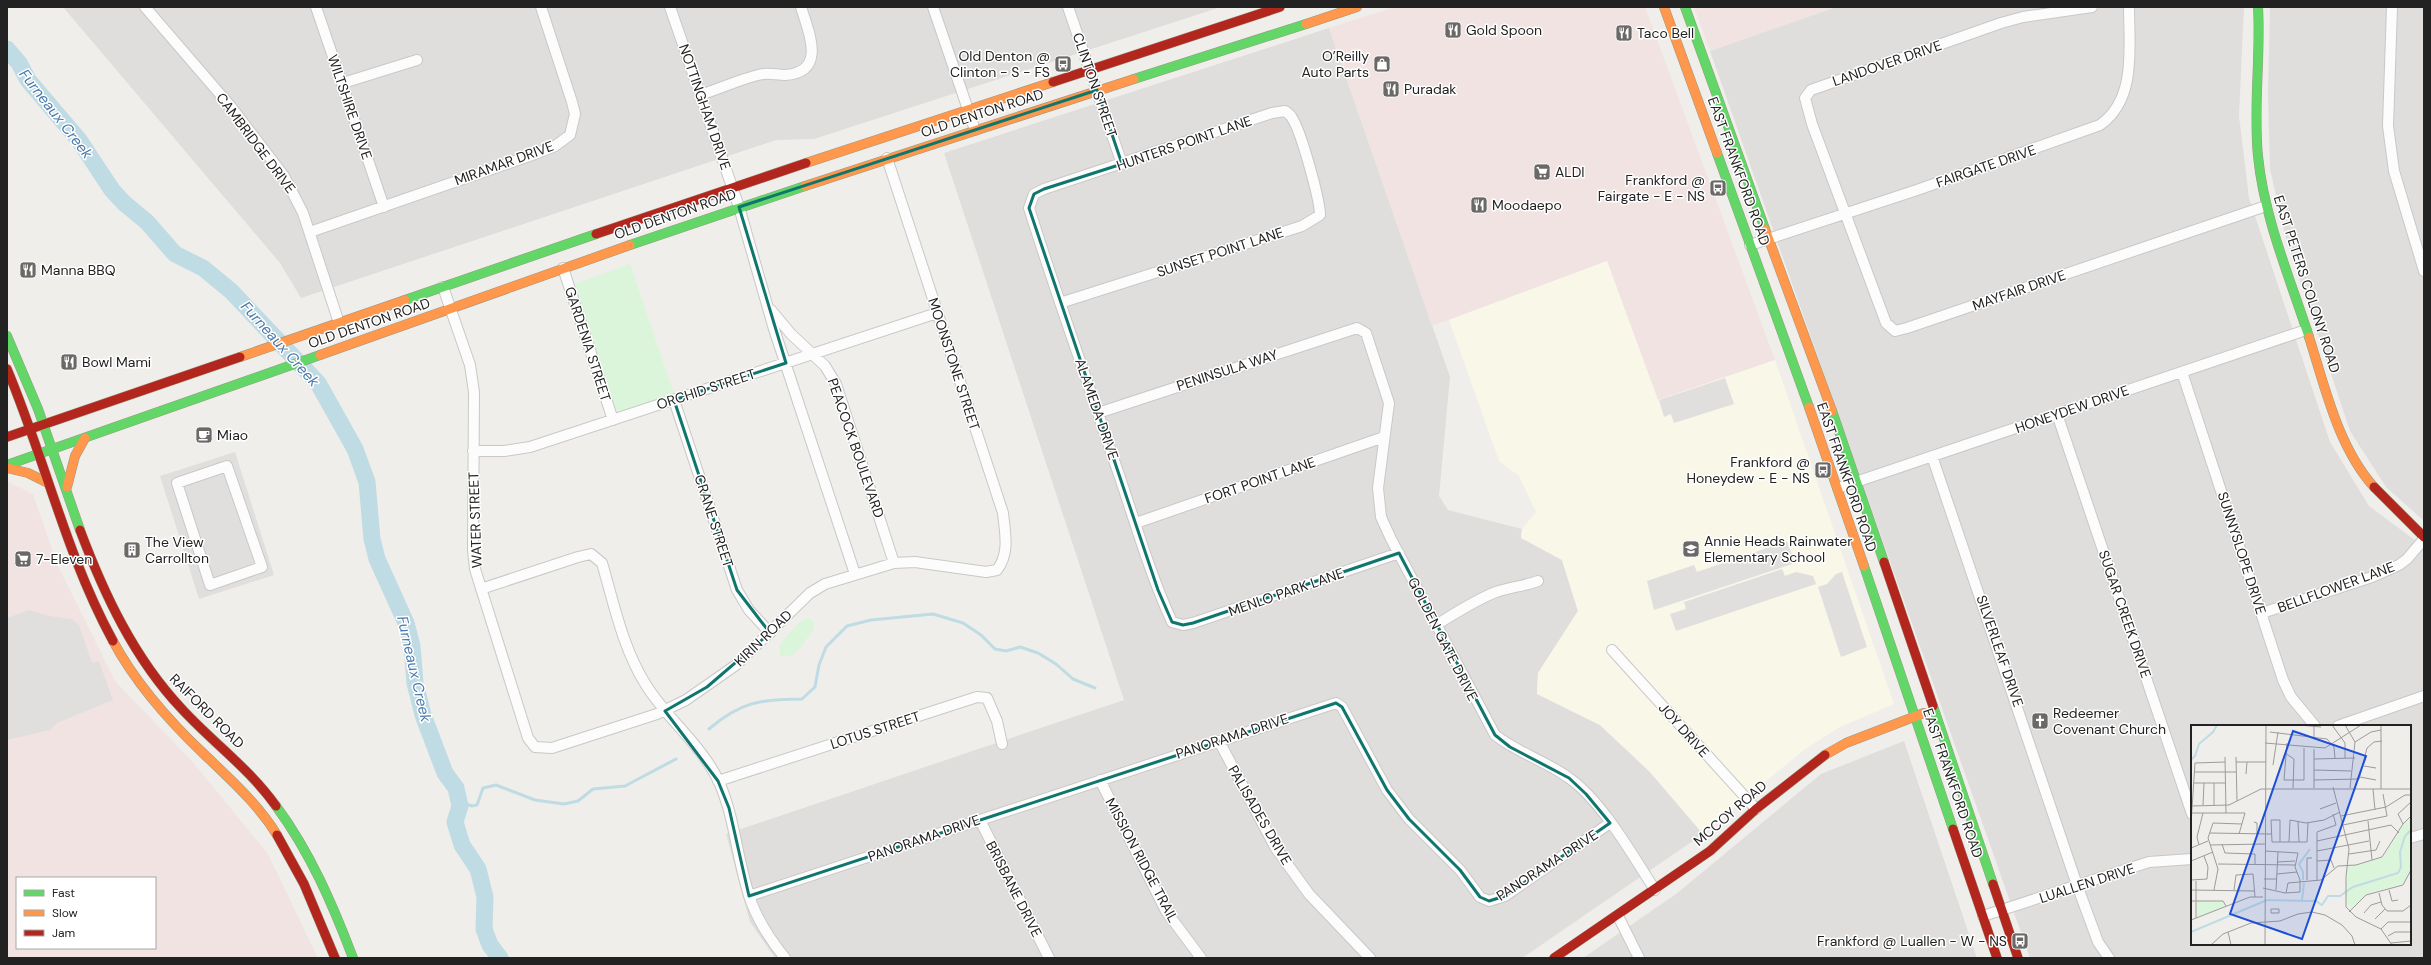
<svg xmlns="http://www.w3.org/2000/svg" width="2431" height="965" font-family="'DM Sans',sans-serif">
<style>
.residential{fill:#dfdedc;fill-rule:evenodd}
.commercial{fill:#f1e3e1;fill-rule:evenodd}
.education{fill:#f8f7e8}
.park{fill:#daf5da}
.parking{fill:#e0dfde}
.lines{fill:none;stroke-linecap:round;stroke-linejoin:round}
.stream{stroke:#bfdbe3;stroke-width:3}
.river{stroke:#bfdbe3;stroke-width:17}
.street-casing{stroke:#c9c8c7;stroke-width:12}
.fast-casing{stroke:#999a82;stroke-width:10}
.slow-casing{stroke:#999a82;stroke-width:10}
.jam-casing{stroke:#999a82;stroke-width:10}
.street{stroke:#fdfcfc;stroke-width:10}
.fast{stroke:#63d668;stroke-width:9}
.slow{stroke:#ff974d;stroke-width:9}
.jam{stroke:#b3261e;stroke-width:9}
.marked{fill:none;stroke:#0f766e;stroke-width:3;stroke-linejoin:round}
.labels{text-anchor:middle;stroke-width:3;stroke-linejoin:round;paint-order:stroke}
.poi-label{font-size:14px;fill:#222;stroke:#fff;text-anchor:start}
.street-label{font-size:14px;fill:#222;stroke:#fff}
.water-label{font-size:15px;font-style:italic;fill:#4a7aab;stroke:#fff}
.inset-river{fill:none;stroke:#bfdbe3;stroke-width:2}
.inset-road{fill:none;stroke:#9e9c9b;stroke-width:1}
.view{fill:#1d4ed8;fill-opacity:0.15;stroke:#1d4ed8;stroke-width:2}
.inset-edge{fill:none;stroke:#222;stroke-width:2}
</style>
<rect width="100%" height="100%" fill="#f0eeeb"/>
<!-- residential -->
<path class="residential" d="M63,7h1158l-407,132 -38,1 -475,158 -21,-35z
M1836,7h408l-5,109 10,82 81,244 39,64 55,41v411h-394l-320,-907zM2192,726h218v218h-218z
M2270,7h154v514l-38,-34 -36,-56 -65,-196 -15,-66 -2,-77z
M1329,28l121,349 -11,119 9,14 74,19 -1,9 41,22 16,51 -40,62 -1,21 63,31 50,47 53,62 -181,124h-747l-25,-36 -24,-88 398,-134 -180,-547z
M1904,741l73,217h-394l93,-64 145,-120z"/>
<!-- commercial -->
<path class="commercial" d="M1395,7h250l130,353 -117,40 -51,-139 -175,65 -103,-298z
M1694,7h142l-126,44z
M7,481l26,13 24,70 58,117 76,79 77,94 50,104h-311zM17,878h138v70h-138z"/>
<!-- education -->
<path class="education" d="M1607,261l51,139 117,-40 119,344 -54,23 -35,22 -102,85 -53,-62 -50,-47 -63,-31 1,-21 40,-62 -16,-51 -41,-22 1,-9 14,-17 -17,-36 -20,-15 -50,-141z"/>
<!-- park -->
<path class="park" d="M630,264l44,130 -54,17 -5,-3 -40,-124z
M808,618l5,3 1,9c-8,7 -19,33 -34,25l-1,-8c5,-8 20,-28 29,-29z"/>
<!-- parking -->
<path class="parking" d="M1725,378l9,26 -60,19 -3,-9 -7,3 -5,-17z
M235,452l39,123 -75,24 -39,-123z
M1787,541l8,22 -141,47 -7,-29 47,-16 3,7z
M1782,569l3,7 11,-4 17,4 3,8 -140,47 -6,-17 16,-5 -2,-7z
M1842,572l25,75 -26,10 -23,-70 9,-3 9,-10z
M29,610l20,6 23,3 7,6 13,38 7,-2 14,39 -56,23 -7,7 -43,10v-122z"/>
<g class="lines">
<!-- stream -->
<path class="stream" d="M709,729c31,-27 52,-30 93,-30l13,-12 4,-22 7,-18 21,-21 24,-6 62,-6 30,9 18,12 14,14 11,2 14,-4 18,6 18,11 17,15 22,9
M458,801l14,5 5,-1 6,-17 13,-3 39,15 29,4 14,-3 15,-12 32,-3 51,-27"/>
<!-- river -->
<path class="river" d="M7,49l12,14 9,17 51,60 33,50 12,13 23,19 28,32 28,14 28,23 87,92 37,66 12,33 5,57 5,20 29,64 6,23 3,37 8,32 22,58 11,15 4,18 -5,16 7,23 16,24 7,28 -1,32 6,16 10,13"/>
<!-- street casing -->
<g class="street-casing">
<path id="street" d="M145,7l87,101 52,68 19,37 36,110
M316,7l68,200
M670,7l69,200 35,122 81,245
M933,7l42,123
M1068,7l54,157
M2092,7l-69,10 -22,6 -190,67 -6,8 7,26 74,199 9,8 12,-3 359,-122
M2392,7l-4,119 6,45 30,100
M343,83l74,-23
M700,95c19,-6 38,-15 58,-20 9,-3 18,0 27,0 43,-3 23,-44 16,-68
M310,232l225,-78 20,-8 15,-11 5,-21 -3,-12 -31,-95
M1750,245l167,-55 183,-65c37,-26 29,-78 29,-118
M563,268l50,152
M443,287l27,78 4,27 -1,158 2,19 53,169 7,9 17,1 105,-34 29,-14 50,-35 74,-72 15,-9 69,-21 21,-1 71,10 11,-2c13,-17 8,-37 6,-57l-116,-355
M1060,303l242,-77 18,-11c0,-15 -19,-84 -28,-97 -1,-3 -4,-5 -7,-7l-13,2 -228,76 -10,5 -5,14c27,86 58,172 87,258 18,52 33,106 56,156l11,3 10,-2 206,-70
M771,310l20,24 34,32 11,18 58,179
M2182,372l101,308 8,17 24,29
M674,400l63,190 12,20 21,23
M1098,413l259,-85 9,5 23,70 -11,85 3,29 10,22 104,196c23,18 51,26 74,43 33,23 64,78 86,112
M2057,414l135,400
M473,451h31l26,-4 407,-134
M1932,456l145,429 21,57 11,16
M227,466l35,101 -52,18 -33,-102z
M1838,488l468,-158
M1136,523l248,-86
M481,589l97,-32 13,-3 11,9c12,41 21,86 44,122 21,34 56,60 73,97 17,38 18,82 33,122 8,20 19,37 33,54
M2262,613l110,-36 27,-12 8,-6 17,-20
M1436,625c20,-12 39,-25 60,-33 14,-5 29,-6 42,-11
M1612,650l144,159
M2338,726l86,-30
M1219,741l56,106 34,47 61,64
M1100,780l66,131 35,47
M718,781l259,-84 10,1 10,23 5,23
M980,820l69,138
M2410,838l14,-4
M749,896l587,-193 6,4 45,83 22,29 51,51 20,27 9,4 16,-5 105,-73
M1618,916l21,42
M1983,916l166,-54 43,-3"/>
</g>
<!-- fast casing -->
<g class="fast-casing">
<path id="fast" d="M1685,7l80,222
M2258,7c3,50 -5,99 0,149 6,62 32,122 51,181
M1134,79l172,-55
M1717,153l92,254
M630,245l175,-59
M405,300l191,-66
M7,336l31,73 42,121
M1832,411l52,151
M7,465l313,-110
M1864,566l89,263
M1933,706l60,178
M276,806c34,46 57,99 77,152"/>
</g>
<!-- slow casing -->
<g class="slow-casing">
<path id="slow" d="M1664,7l53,146
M1306,24l51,-17
M806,163l247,-81
M805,186l329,-107
M1765,229l67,182
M2309,337c16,50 29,110 65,150
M320,355l310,-110
M240,357l165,-57
M1809,407l55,159
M7,468l21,5 20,10
M67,487l8,-31 10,-18
M113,641c23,43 57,81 92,114 26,25 53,49 72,80
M1825,755l21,-12 78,-30"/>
</g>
<!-- jam casing -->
<g class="jam-casing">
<path id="jam" d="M1053,82l227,-75
M596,234l210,-71
M7,369c38,90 59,186 106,272
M7,437l233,-80
M2374,487l50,50
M80,530c24,64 54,128 101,178 31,34 68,60 95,98
M1884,562l49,144
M1953,829l44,129
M277,835l27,49 31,74
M1993,884l25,74
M1554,958l156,-107 46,-42 69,-54"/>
</g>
<!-- street -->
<use href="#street" class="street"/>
<!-- fast -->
<use href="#fast" class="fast"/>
<!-- slow -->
<use href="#slow" class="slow"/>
<!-- jam -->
<use href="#jam" class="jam"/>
</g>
<!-- marked area -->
<path class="marked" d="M1097,90l25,74 -78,25 -10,5 -5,14 129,382 14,32 11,3 10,-2 206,-70 96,182 15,12 59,31 17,16 24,29 -105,73 -16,5 -9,-4 -20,-27 -51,-51 -22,-29 -45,-83 -6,-4 -587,193 -20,-88 -11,-27 -53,-70 42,-24 63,-54 -33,-43 -63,-190 112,-37 -47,-156z"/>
<!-- icons -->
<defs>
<g id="restaurant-square" transform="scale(0.9)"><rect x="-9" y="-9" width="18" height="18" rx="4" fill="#6a6968" stroke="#fff"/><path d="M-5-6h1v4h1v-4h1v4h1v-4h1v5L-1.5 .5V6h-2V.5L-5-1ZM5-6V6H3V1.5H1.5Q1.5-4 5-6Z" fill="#fff"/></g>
<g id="bus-square" transform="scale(0.9)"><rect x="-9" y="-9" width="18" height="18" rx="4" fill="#6a6968" stroke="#fff"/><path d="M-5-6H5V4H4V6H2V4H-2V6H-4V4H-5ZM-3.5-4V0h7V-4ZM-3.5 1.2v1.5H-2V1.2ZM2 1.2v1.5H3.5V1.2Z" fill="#fff"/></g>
<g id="shop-square" transform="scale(0.9)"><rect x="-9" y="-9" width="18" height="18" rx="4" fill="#6a6968" stroke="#fff"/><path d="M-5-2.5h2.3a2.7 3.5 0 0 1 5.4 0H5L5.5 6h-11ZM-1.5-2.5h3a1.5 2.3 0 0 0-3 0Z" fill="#fff"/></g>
<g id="supermarket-square" transform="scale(0.9)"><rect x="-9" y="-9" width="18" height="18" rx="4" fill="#6a6968" stroke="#fff"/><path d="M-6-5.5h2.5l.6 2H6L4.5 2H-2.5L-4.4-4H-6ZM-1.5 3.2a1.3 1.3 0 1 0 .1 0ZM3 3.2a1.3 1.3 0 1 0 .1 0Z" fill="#fff"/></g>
<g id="cafe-square" transform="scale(0.9)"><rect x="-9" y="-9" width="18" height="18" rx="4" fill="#6a6968" stroke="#fff"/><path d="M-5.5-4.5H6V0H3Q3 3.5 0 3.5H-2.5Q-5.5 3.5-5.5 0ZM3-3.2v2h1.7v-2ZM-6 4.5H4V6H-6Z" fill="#fff"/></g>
<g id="school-square" transform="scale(0.9)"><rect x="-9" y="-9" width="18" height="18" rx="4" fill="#6a6968" stroke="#fff"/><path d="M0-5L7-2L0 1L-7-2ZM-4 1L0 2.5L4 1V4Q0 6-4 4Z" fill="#fff"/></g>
<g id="building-square" transform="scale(0.9)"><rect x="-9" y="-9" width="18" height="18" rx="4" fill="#6a6968" stroke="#fff"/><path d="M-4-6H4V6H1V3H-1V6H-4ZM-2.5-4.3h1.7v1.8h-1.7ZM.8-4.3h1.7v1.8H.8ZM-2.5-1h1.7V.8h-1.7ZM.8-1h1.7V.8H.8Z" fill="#fff"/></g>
<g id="church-square" transform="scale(0.9)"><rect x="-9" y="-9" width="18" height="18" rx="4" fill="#6a6968" stroke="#fff"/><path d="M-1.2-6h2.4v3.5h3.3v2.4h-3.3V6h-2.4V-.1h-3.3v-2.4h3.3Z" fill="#fff"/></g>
</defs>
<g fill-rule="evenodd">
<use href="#restaurant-square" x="1453" y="30"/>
<use href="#restaurant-square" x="1624" y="33"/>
<use href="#bus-square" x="1063" y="64"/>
<use href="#shop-square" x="1382" y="64"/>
<use href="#restaurant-square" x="1391" y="89"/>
<use href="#supermarket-square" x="1542" y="172"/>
<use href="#bus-square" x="1718" y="188"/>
<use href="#restaurant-square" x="1479" y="205"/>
<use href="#restaurant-square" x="28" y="270"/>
<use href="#restaurant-square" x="69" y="362"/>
<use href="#cafe-square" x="204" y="435"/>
<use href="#bus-square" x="1823" y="470"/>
<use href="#school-square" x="1691" y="549"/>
<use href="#building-square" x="132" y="550"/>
<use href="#supermarket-square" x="23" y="559"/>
<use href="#church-square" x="2040" y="721"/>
<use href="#bus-square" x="2020" y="941"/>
</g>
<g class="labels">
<!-- poi labels -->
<g class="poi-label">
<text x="1466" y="35">Gold Spoon</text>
<text x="1637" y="38">Taco Bell</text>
<text x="1050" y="61" text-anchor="end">Old Denton @<tspan x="1050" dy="16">Clinton - S - FS</tspan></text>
<text x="1369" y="61" text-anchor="end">O’Reilly<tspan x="1369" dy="16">Auto Parts</tspan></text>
<text x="1404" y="94">Puradak</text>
<text x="1555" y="177">ALDI</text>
<text x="1705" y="185" text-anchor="end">Frankford @<tspan x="1705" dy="16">Fairgate - E - NS</tspan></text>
<text x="1492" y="210">Moodaepo</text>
<text x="41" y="275">Manna BBQ</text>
<text x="82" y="367">Bowl Mami</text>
<text x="217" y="440">Miao</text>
<text x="1810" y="467" text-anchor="end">Frankford @<tspan x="1810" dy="16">Honeydew - E - NS</tspan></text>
<text x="1704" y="546">Annie Heads Rainwater<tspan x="1704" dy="16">Elementary School</tspan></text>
<text x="145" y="547">The View<tspan x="145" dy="16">Carrollton</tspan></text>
<text x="36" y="564">7-Eleven</text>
<text x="2053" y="718">Redeemer<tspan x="2053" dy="16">Covenant Church</tspan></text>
<text x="2007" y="946" text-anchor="end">Frankford @ Luallen - W - NS</text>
</g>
<!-- street labels -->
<g class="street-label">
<text transform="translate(1887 63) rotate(-19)" y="5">LANDOVER DRIVE</text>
<text transform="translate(1095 85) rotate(71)" y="5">CLINTON STREET</text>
<text transform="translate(350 107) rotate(71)" y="5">WILTSHIRE DRIVE</text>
<text transform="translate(705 107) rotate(71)" y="5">NOTTINGHAM DRIVE</text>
<text transform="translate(982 113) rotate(-18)" y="5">OLD DENTON ROAD</text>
<text transform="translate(256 143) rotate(53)" y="5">CAMBRIDGE DRIVE</text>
<text transform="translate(1184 143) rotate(-19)" y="5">HUNTERS POINT LANE</text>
<text transform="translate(504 163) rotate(-20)" y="5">MIRAMAR DRIVE</text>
<text transform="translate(1986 166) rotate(-19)" y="5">FAIRGATE DRIVE</text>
<text transform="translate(1739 171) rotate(70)" y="5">EAST FRANKFORD ROAD</text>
<text transform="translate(675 214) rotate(-19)" y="5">OLD DENTON ROAD</text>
<text transform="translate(1220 252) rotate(-18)" y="5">SUNSET POINT LANE</text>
<text transform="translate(2307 284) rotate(72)" y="5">EAST PETERS COLONY ROAD</text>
<text transform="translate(2019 290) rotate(-19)" y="5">MAYFAIR DRIVE</text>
<text transform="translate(369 323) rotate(-19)" y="5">OLD DENTON ROAD</text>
<text transform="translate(588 344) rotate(72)" y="5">GARDENIA STREET</text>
<text transform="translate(954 364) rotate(72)" y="5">MOONSTONE STREET</text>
<text transform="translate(1227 370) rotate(-18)" y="5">PENINSULA WAY</text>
<text transform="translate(706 389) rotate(-18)" y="5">ORCHID STREET</text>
<text transform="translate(1097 409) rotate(71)" y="5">ALAMEDA DRIVE</text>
<text transform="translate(2072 409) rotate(-19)" y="5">HONEYDEW DRIVE</text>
<text transform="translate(856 448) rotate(71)" y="5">PEACOCK BOULEVARD</text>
<text transform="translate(1847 477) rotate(71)" y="5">EAST FRANKFORD ROAD</text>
<text transform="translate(1260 480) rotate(-19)" y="5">FORT POINT LANE</text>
<text transform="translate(475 520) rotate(-92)" y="5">WATER STREET</text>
<text transform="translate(714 521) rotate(72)" y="5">CRANE STREET</text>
<text transform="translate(2242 553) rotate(72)" y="5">SUNNYSLOPE DRIVE</text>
<text transform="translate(2336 587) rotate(-20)" y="5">BELLFLOWER LANE</text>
<text transform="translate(1286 592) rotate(-19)" y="5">MENLO PARK LANE</text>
<text transform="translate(2125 614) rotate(71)" y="5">SUGAR CREEK DRIVE</text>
<text transform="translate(763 638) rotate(-44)" y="5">KIRIN ROAD</text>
<text transform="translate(1443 639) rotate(63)" y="5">GOLDEN GATE DRIVE</text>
<text transform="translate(2000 651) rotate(71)" y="5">SILVERLEAF DRIVE</text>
<text transform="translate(207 711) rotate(45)" y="5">RAIFORD ROAD</text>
<text transform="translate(875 730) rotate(-18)" y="5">LOTUS STREET</text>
<text transform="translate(1684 730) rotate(48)" y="5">JOY DRIVE</text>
<text transform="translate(1232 736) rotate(-18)" y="5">PANORAMA DRIVE</text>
<text transform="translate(1953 783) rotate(71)" y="5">EAST FRANKFORD ROAD</text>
<text transform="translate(1730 813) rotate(-41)" y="5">MCCOY ROAD</text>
<text transform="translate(1260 815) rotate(60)" y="5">PALISADES DRIVE</text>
<text transform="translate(924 838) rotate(-19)" y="5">PANORAMA DRIVE</text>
<text transform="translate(1142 860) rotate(62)" y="5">MISSION RIDGE TRAIL</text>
<text transform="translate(1547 865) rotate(-33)" y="5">PANORAMA DRIVE</text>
<text transform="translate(2087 883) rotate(-18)" y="5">LUALLEN DRIVE</text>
<text transform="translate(1014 889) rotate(63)" y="5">BRISBANE DRIVE</text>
</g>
<!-- water labels -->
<g class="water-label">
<text transform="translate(56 114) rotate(52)" y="5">Furneaux Creek</text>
<text transform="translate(280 344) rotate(48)" y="5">Furneaux Creek</text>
<text transform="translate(414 669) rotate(77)" y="5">Furneaux Creek</text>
</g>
</g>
<!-- overview -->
<g transform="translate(2191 725)">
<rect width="220" height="220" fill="#f0eeeb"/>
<path d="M220,92v52l-8,15 -35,9 -18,16 -4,-9 2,-33 35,-9 20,-33zM6,176h26l2,5 -28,11z" fill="#daf5da"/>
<path class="inset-river" d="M0,35l4,-4 4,-12 14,-12 4,-7M112,155v-8l-4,-8 11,-15M111,175l2,-17M0,207l76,-32 49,1 6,4 6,-9h12l13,-9 45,-14 3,-6 -1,-15 5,-16 6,-6"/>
<path class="inset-road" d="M108,0l22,2M123,0v13M141,0l13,18v15M154,0l10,17 -5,46M79,7l57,7 7,8 1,12M164,17l16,-10 10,-2M74,18l60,5 36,-23M96,18l-3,37h20v-32M94,28l9,6 -1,29M34,32l1,56M45,32l1,44M123,34l41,-1M45,37h30M82,40l5,-33M173,41l12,2M123,45l37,1M3,47h42M55,49l1,-12M169,52l16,3M123,55l45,-1 8,-31 7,-6 8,-1M3,58h31M142,62l16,62 -3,28v30l10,10 25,12 11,16M123,63v-39M182,64l2,21M190,64v-64M220,64v-13M12,80l1,-22M23,80v-22M0,81l38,-1 32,-16h150M129,84l16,-6M0,88h54l-6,21M150,91l45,-9 19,-12h6M107,96l1,21M177,96l4,39M63,97l3,1v11M0,99l4,-61 30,-1M212,99l-5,-10 13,-12M152,100l44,-9 -4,-22M19,108l61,1M126,116l74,-16 8,8M89,117v-22h-9l1,22h35l1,-19M98,117l1,-22 16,3 18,-3 16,-8M31,119l3,9 30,1v10M8,120l-2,-8 6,-24M19,120l55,-1M0,123l17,-7M126,126l52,-10M158,129l27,-4 4,-9M0,136l22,-9M126,136l14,-1 3,8M86,137l18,-1M27,139l77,1M86,149l20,-2M73,154h13M0,155l16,-1 1,-12 -4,-11M116,155v-22h5M5,156v37M126,156v-49l19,-7 -3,-11M72,163l22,5 15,-1v-12l-5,-13 3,-14 -33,-2M0,165l64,1M23,165l4,-21 -10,-31 5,-15 29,1M43,165l2,-15 17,-1 2,23M85,165l2,-38M198,165l3,11 6,-1M95,168l2,-10 33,-3 17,-14 18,-1 26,-8 21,-33 8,-8M188,168l3,12 5,6h16l8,-6M0,176h32l3,5M88,184v4h-8v-4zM158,187l17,-17 37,-10 8,-15M173,188l7,-8 10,-3M184,194l10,-10M0,195l59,-23h13M190,204l7,-7h23M37,207l3,13M197,211l7,-4h16M200,218l20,-2M20,220l12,-11 28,-11 29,-2 18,-7 14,-2 13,3 17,10 10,11 3,9M74,220l1,-220"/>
<path class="view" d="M102,6l73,25 -64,183 -72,-25z"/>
<rect width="220" height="220" class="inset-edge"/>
</g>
<!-- border -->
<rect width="2431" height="965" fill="none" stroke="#222222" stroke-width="16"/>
<!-- legend -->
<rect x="16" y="877" width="140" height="72" fill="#ffffff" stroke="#a7a7a7"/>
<rect x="24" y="890" width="20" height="6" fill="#63d668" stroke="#a7a7a7"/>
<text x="52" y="897" font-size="12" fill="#222222">Fast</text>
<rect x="24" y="910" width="20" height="6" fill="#ff974d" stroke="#a7a7a7"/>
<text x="52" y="917" font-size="12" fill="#222222">Slow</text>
<rect x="24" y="930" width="20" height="6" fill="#b3261e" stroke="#a7a7a7"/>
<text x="52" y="937" font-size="12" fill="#222222">Jam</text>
</svg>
